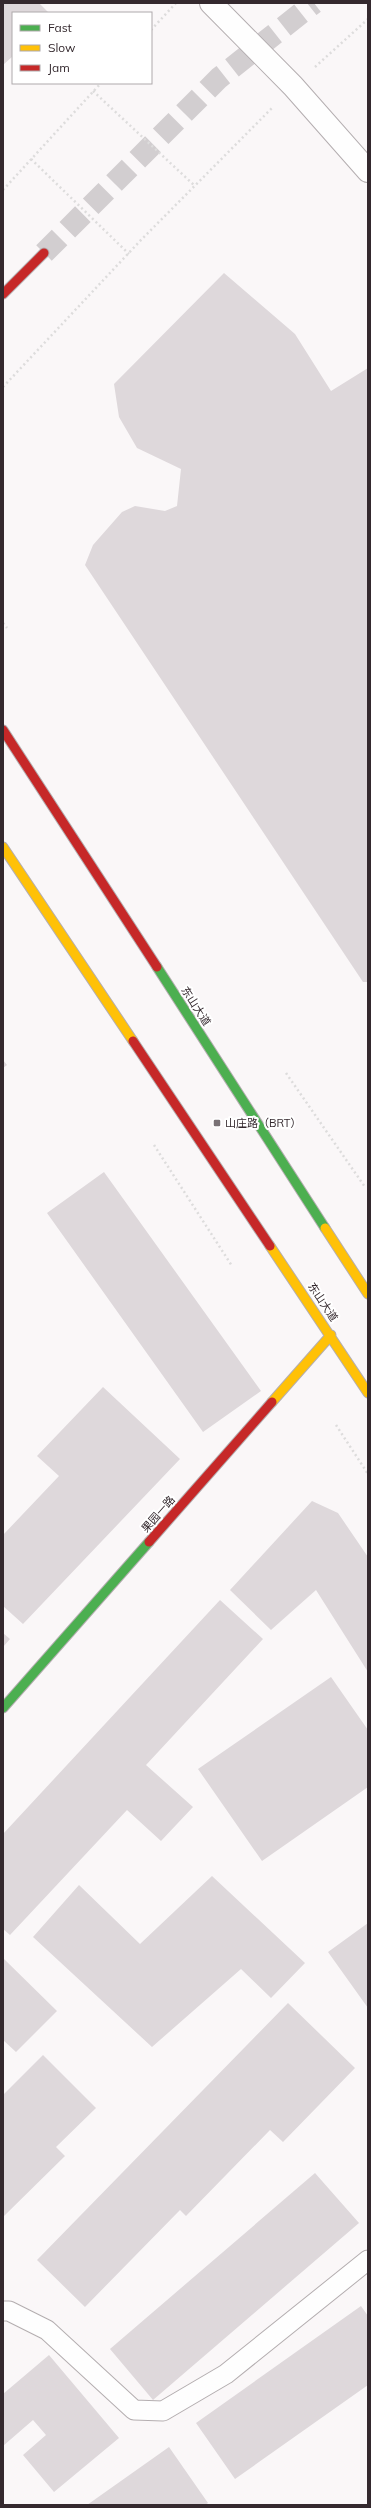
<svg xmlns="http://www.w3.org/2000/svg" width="371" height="2508" font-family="Mulish,'Noto Sans SC',sans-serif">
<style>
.building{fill:#ded8db}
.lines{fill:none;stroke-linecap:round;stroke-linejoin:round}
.primary-tunnel{stroke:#d2ced0;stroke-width:22;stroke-dasharray:22 11;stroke-linecap:butt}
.lane-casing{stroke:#b4aeb0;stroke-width:21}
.street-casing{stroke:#b4aeb0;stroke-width:24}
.fast-casing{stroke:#b4aeb0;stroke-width:11}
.slow-casing{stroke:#b4aeb0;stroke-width:11}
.jam-casing{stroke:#b4aeb0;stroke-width:11}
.path{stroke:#dddcdc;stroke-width:2.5;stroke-dasharray:2 3;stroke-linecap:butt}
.lane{stroke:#fefefe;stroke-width:19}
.street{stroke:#fefefe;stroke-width:22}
.fast{stroke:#4caf50;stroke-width:9}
.slow{stroke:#ffc107;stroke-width:9}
.jam{stroke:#c62828;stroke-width:9}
.poi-dot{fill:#797175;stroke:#fff;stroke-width:1.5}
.labels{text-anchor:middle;stroke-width:4;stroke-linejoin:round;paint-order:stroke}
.street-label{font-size:11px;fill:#34292e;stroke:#fff}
.poi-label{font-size:11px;fill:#34292e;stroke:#fff;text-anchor:start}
</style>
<rect width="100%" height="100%" fill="#faf7f8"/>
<!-- building -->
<path class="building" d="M3,3h36l10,10h-36v43l-10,9z
M224,273l71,61 36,57 37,-23v614h-5l-278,-417 8,-20 29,-33 13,-6 30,5 12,-5 4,-37 -44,-21 -18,-31 -5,-33z
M3,1060l4,5 -4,3z
M104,1172l157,219 -58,41 -156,-219z
M103,1387l77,72 -157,165 -20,-18v-71l56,-59 -22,-20z
M312,1501l26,12 30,44v115l-52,-82 -45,40 -41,-40z
M220,1600l43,39 -117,126 47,42 -32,34 -34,-31 -117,125 -7,-6v-95z
M3,1633l7,6 -7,8z
M331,1677l37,53v57l-106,74 -64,-92z
M212,1876l93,87 -34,35 -30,-29 -89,78 -119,-110 46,-52 61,59z
M368,1923v85l-40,-56z
M3,1958l54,53 -41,41 -13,-12z
M288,2003l67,65 -72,74 -13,-12 -84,86 -6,-6 -95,97 -48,-47z
M43,2055l53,53 -40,39 9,9 -62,61v-122z
M315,2173l44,50 -206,177 -43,-51z
M361,2306l7,10v69l-133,94 -39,-56z
M49,2355l70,83 -65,54 -31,-37 23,-20 -13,-15 -30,26v-52z
M169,2447l39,56 -3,2h-118z"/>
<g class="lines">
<!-- primary-tunnel -->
<path class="primary-tunnel" d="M44,253l175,-175 95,-75"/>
<!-- lane casing -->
<g class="lane-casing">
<path id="lane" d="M3,2311h6l38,19 87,80 29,1 63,-37 142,-114"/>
</g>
<!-- street casing -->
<g class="street-casing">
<path id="street" d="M211,3l82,83 75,85"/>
</g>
<!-- fast casing -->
<g class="fast-casing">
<path id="fast" d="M157,967l168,261
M3,1708l146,-166"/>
</g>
<!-- slow casing -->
<g class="slow-casing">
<path id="slow" d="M3,847l130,194
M325,1228l43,66
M270,1246l98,147
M272,1402l59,-67"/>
</g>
<!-- jam casing -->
<g class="jam-casing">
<path id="jam" d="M3,294l41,-41
M3,730l154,237
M133,1041l137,205
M149,1542l123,-140"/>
</g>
<!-- path -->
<path class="path" d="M151,30l25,-27
M315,67l53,-48
M93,91l102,95
M31,159l98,95
M3,190l98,-107
M3,387l137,-146 132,-133
M3,623l4,5
M286,1073l79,114
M154,1145l78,121
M336,1425l32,49"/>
<!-- lane -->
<use href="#lane" class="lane"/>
<!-- street -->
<use href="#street" class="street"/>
<!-- fast -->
<use href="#fast" class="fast"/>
<!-- slow -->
<use href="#slow" class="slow"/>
<!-- jam -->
<use href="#jam" class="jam"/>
</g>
<!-- markers -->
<rect class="poi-dot" x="213" y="1119" width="8" height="8" rx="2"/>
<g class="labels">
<!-- street labels -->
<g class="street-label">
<text transform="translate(196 1006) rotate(57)" y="4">东山大道</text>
<text transform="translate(323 1302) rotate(56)" y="4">东山大道</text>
<text transform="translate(158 1514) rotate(-49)" y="4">果园一路</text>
</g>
<!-- poi labels -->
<g class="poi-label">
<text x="225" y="1127">山庄路（BRT）</text>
</g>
</g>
<!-- border -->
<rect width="371" height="2508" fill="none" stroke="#34292e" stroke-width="8"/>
<!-- legend -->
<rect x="12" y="12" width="140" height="72" fill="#ffffff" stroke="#aea9ab"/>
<rect x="20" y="25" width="20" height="6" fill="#4caf50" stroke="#aea9ab"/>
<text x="48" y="32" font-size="12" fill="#34292e">Fast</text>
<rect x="20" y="45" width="20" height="6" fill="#ffc107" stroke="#aea9ab"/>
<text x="48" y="52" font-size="12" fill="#34292e">Slow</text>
<rect x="20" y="65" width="20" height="6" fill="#c62828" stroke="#aea9ab"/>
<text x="48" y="72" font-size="12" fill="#34292e">Jam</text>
</svg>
